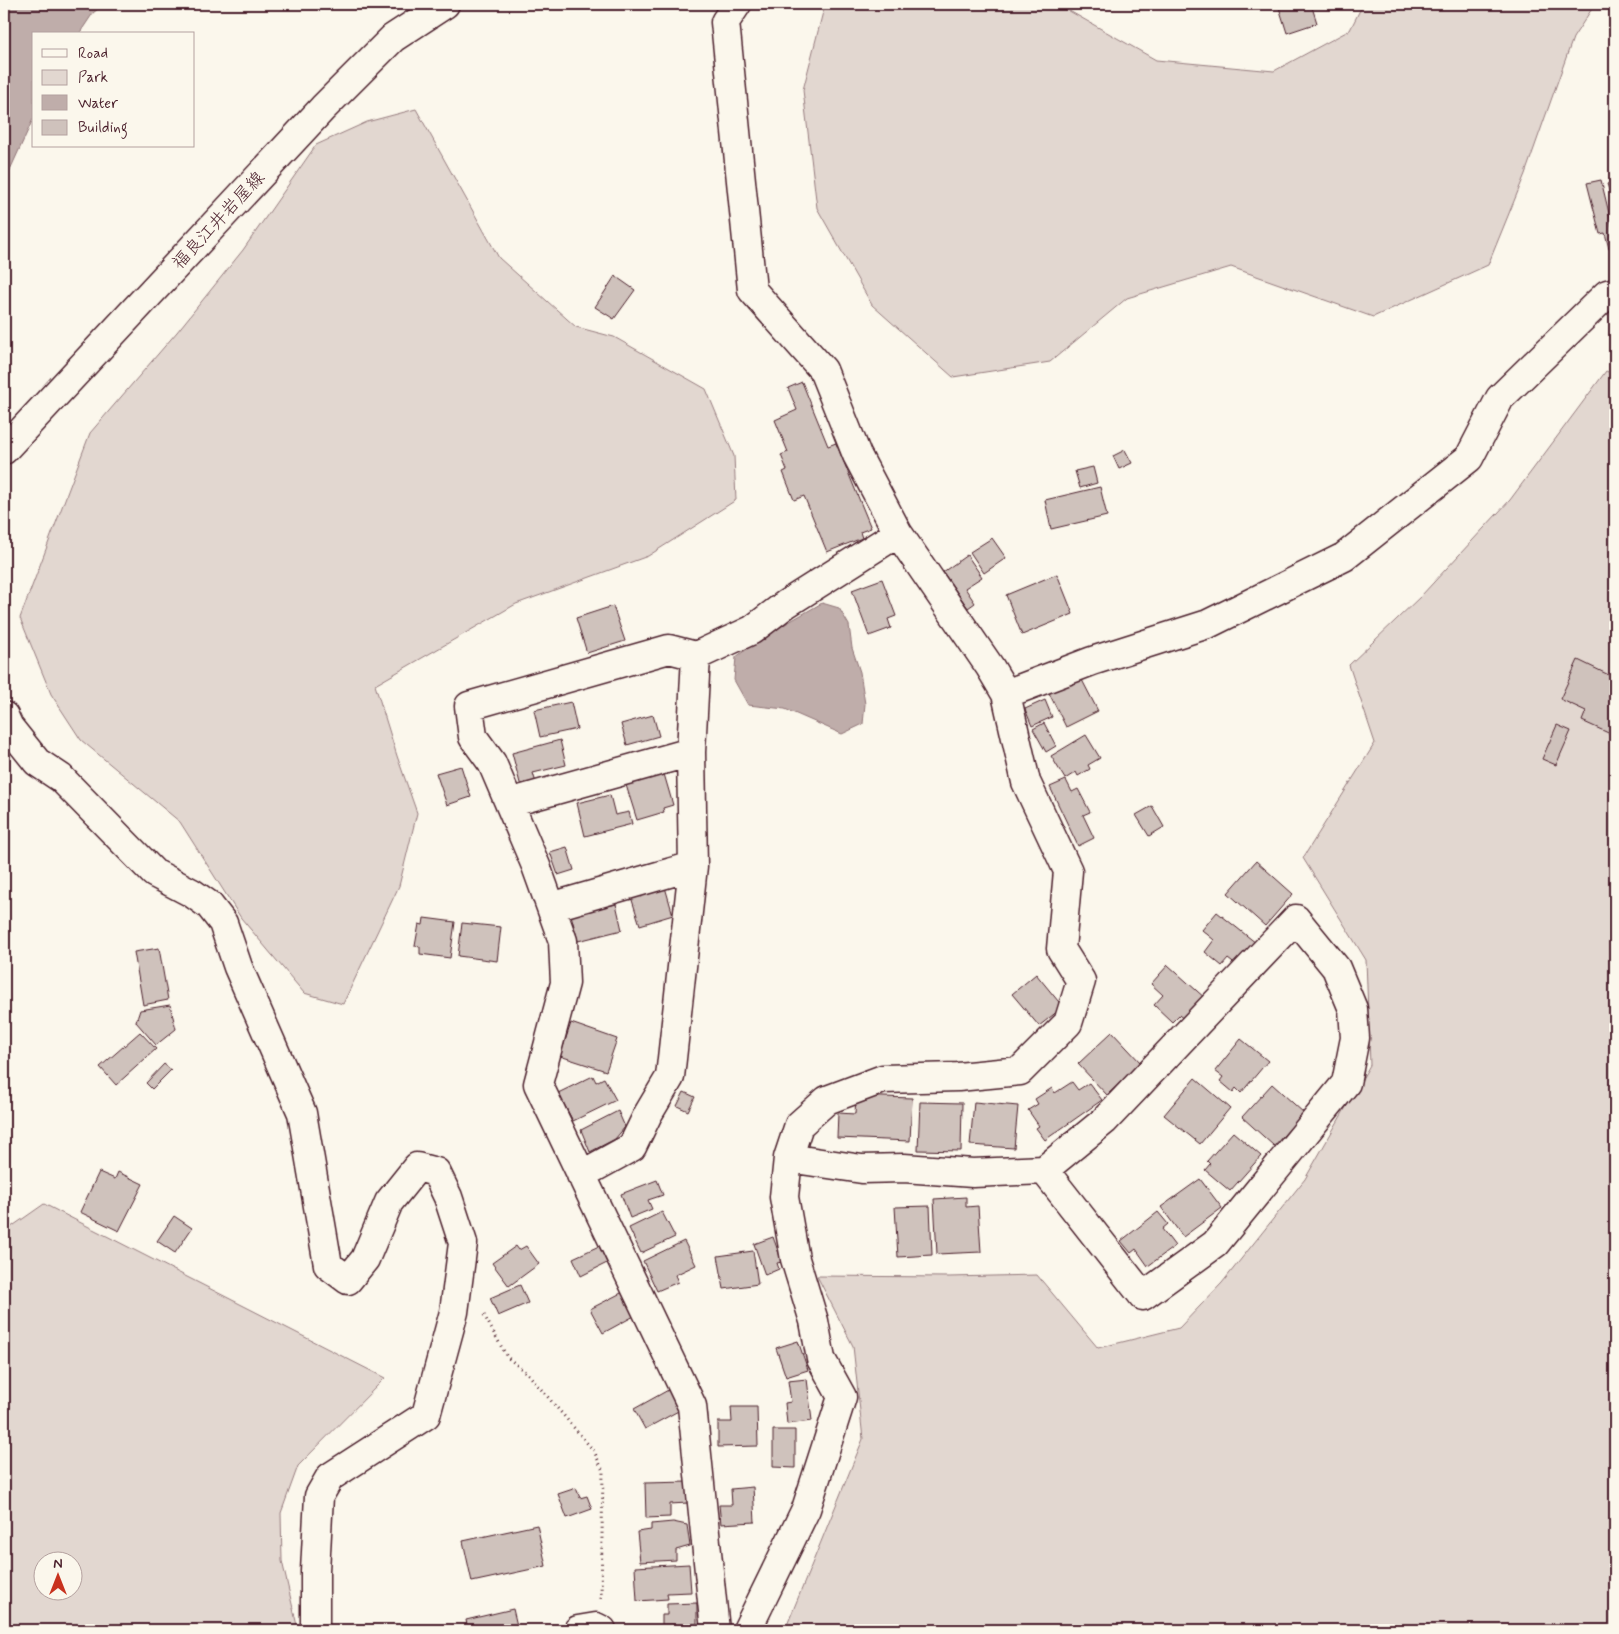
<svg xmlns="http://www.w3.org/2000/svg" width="1619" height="1634" font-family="Mynerve,'Klee One',sans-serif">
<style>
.green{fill:#e2d7d0;stroke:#967b7e;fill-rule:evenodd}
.water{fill:#bfadaa;stroke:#907477}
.building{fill:#cfc2bc;stroke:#4a1f2b}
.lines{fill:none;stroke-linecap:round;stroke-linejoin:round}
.street-casing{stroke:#4a1f2b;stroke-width:31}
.primary-casing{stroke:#4a1f2b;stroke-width:31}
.path{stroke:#4a1f2b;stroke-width:3;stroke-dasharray:1 4;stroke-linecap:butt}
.street{stroke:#fbf7ec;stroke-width:28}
.primary{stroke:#fbf7ec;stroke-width:28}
.labels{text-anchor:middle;stroke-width:5;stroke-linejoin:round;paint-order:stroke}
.street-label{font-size:18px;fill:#4a1f2b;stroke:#fbf7ec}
</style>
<rect width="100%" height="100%" fill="#fbf7ec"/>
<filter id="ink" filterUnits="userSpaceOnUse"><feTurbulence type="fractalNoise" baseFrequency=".02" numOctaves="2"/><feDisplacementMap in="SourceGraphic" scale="10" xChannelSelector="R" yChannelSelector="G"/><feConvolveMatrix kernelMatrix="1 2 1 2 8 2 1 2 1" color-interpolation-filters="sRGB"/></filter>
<g filter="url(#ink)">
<!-- green -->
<path class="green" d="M825,4h232l99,56 118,11 76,-41 13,-26h232l-22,34 -48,136 -37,91 -115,52 -142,-50 -104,31 -77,64 -97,15 -81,-72 -55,-97 -14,-118z
M416,109l83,149 77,69 38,10 92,52 28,67 2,44 -88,56 -132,48 -141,81 22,71 20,57 -18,73 -56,118 -39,-11 -63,-75 -61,-96 -99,-82 -30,-46 -31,-76 70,-185 87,-101 66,-82 73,-105 51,-23z
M1606,371l9,4v1255h-830l78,-191 -10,-93 -36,-70 132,1 88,-2 61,73 81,-20 43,-45 83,-104 65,-114 -4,-105 -63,-102 72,-115 -26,-78 72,-69 89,-96z
M44,1204l341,174 -87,88 -17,47 1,48 16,69h-294v-398zM42,1562h30v30h-30z"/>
<!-- water -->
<path class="water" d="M4,4h100l-11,9 -14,21h-45v83l-30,66z
M822,603l17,5 10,17 3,23 8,24 5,32 -2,20 -21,10 -57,-25 -37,-4 -14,-25 2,-23 30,-22z"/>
<!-- building -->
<path class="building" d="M1278,4h33l6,19 -30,10z
M1601,180l14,58v9l-6,2 -4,-16 -5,1 -13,-51z
M1615,181v26l-8,-23z
M615,276l20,14 -21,29 -19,-12z
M802,382l26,64 8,-3 35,85 -11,4 2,6 -35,14 -23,-56 -10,4 -11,-28 4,-2 -6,-15 7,-3 -13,-32 22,-10 -9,-22z
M1125,450l7,13 -13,6 -6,-13z
M1093,467l4,16 -17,5 -5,-17z
M1100,487l7,29 -56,13 -6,-29z
M992,538l14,20 -22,15 -14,-21z
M967,555l15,22 -17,11 10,15 -7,5 -25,-36z
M1057,574l16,40 -51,21 -16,-40z
M882,579l14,37 -8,3 3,9 -22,8 -17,-46z
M613,606l12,35 -38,12 -11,-35z
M1578,660l37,18v58l-33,-15 4,-10 -26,-12z
M1081,678l17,33 -32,16 -17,-34z
M1045,700l7,17 -20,9 -7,-17z
M571,702l6,27 -37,8 -6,-27z
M653,715l6,21 -32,9 -6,-21z
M1044,723l12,23 -10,6 -13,-23z
M1557,725l14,6 -15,34 -14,-6z
M1086,735l14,23 -12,7 2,4 -12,7 -2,-4 -11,7 -14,-23z
M560,740l6,25 -33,8 3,10 -15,4 -9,-34z
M461,766l10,31 -24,8 -11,-32z
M664,774l9,31 -10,3 1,4 -27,8 -11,-35z
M1066,780l6,12 6,-3 12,23 -7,3 11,23 -16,8 -28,-59z
M610,795l5,20 14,-3 3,12 -47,12 -8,-33z
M1152,806l12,21 -15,9 -13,-21z
M567,847l7,23 -16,5 -8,-23z
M1256,861l37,33 -28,32 -37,-33z
M665,887l8,28 -33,10 -9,-28z
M616,904l6,26 -44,11 -7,-26z
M1217,912l39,31 -19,23 -9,-7 -6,7 -17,-14 9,-12 -12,-10z
M424,918l31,4 -5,36 -30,-4v-7l-5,-1 4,-22 4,1z
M462,923l39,4 -4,34 -39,-5z
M159,948l9,52 -25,5 -9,-53z
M1168,965l38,34 -20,22 -7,-6 -7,7 -18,-17 9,-10 -12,-11z
M1036,974l27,33 -24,19 -27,-32z
M170,1005l6,24 -20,16 -20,-23 4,-12z
M571,1023l46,16 -11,32 -46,-15z
M140,1032l16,17 -40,36 -16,-18z
M1112,1032l29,31 -34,32 -29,-31z
M1241,1039l27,22 -27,32 -5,-5 -3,4 -13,-11 3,-4 -8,-6z
M164,1064l7,6 -19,19 -6,-6z
M593,1076l3,6 8,-4 12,22 -43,21 -15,-28z
M1195,1078l35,30 -30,36 -36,-29z
M1072,1082l6,8 11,-7 13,17 -57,40 -9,-12 3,-2 -11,-16 10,-6 -3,-5 17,-11 3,5z
M1272,1084l32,29 -30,33 -32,-29z
M684,1092l11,5 -7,14 -11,-5z
M856,1096l56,2 -2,43 -73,-3 1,-25 17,1z
M920,1102l42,1 -1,48 -43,-1z
M974,1102l44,4 -4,42 -44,-3z
M618,1111l7,16 -10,12 -25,13 -9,-22z
M1233,1132l28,24 -31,35 -25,-21 5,-6 -3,-3z
M99,1172l16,7 3,-7 25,12 -24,47 -39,-19z
M1200,1179l22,29 -39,29 -22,-30z
M657,1180l6,15 -15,5 4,9 -22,9 -9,-24z
M966,1197v10l12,-1 3,46 -44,2 -3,-55z
M930,1206l2,49 -34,2 -3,-50z
M662,1212l13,25 -34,16 -12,-25z
M1158,1212l10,12 -6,5 13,17 -27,20 -12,-17 -5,4 -10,-12z
M174,1216l18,12 -17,25 -18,-12z
M773,1237l9,25 -5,1 2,6 -14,6 -11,-31z
M684,1241l12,24 -21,10 3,7 -21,9 -14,-30z
M516,1246l3,4 7,-4 13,18 -30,22 -17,-23z
M599,1246l8,17 -26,13 -8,-18z
M753,1251l5,33 -34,5 -6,-33z
M520,1285l8,18 -30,13 -8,-18z
M623,1292l13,23 -33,18 -13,-24z
M798,1341l10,29 -22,7 -10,-29z
M807,1379l5,42 -25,3 -2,-21 6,-1 -3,-21z
M670,1389l12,20 -37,20 -11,-20z
M731,1407h26l1,39 -40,1v-25h14z
M773,1430h22v38l-22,-1z
M688,1482v21l-18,1v13l-24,1 -1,-35z
M753,1487l2,35 -34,2 -2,-19h13l-1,-16z
M576,1488l4,10 7,-2 5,13 -25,9 -9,-24z
M673,1522l14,3 3,21 -14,4v10l-36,2 -3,-30 14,-2v-6z
M537,1525l9,41 -74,16 -9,-41z
M689,1564l2,28 -24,1 1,6 -31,2 -2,-34z
M697,1603v21l-35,1v-10h5v-11z
M513,1609l5,21h-50l-2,-10z"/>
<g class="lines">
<!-- street casing -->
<g class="street-casing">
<path id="street" d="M737,4l-12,18 27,268 71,80 34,85 41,78 92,134 16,27 20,88 42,89 -7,78 20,32 -13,42 -48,48 -62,6 -75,2 -56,21 -28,25 -11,33 -4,39 11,62 19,62 7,38 21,38 -36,112 -59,121
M1006,694l86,-33 116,-37 136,-67 125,-99 31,-60 107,-104 8,-2
M4,716l5,11 28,35 24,16 93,95 38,20 17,12 14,18 15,44 64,146 26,152 20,15 17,-21 24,-57 28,-35 19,5 12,25 15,46 -9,69 -28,103 -96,62 -11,19 -4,75v59
M509,803l182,-51
M551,907l142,-41
M788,1158l74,11 42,-1 69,5 71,-3 60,-49 192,-202 40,49 17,41 2,29 -9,45 -131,161 -72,52 -99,-126
M581,1175l51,-28 16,-33 22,-37 23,-211 -2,-114 5,-96
M578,1630l18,-3 6,3
M715,1630l-23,-224 -154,-322 27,-101 -2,-42 -27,-75 -44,-103 -19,-26 -4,-31 200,-57 27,7 56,-26 34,-26 112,-71"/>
</g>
<!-- primary casing -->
<g class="primary-casing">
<path id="primary" d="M4,450l319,-342 70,-70 52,-34"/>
</g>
<!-- path -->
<path class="path" d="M484,1315l23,42 22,18 65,76 9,20 -2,128"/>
<!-- street -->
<use href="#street" class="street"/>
<!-- primary -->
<use href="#primary" class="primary"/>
</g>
</g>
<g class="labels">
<!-- street labels -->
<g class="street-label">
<text transform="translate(218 220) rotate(-47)" y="6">福良江井岩屋線</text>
</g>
</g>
<!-- margin -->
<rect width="1619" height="1634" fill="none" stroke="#fbf7ec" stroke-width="20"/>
<rect x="10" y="10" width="1599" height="1614" fill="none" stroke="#4a1f2b" stroke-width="2" filter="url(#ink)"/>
<!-- legend -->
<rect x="32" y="32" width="162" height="115" fill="#fbf7ec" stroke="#b4a19f"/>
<rect x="42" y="49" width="25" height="8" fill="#fbf7ec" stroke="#b4a19f"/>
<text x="78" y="58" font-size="15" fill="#4a1f2b">Road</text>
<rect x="42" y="70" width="25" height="15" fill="#e2d7d0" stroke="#b4a19f"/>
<text x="78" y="82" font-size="15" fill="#4a1f2b">Park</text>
<rect x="42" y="95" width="25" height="15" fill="#bfadaa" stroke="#b4a19f"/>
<text x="78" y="108" font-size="15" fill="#4a1f2b">Water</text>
<rect x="42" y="120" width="25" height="15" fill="#cfc2bc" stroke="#b4a19f"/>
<text x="78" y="132" font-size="15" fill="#4a1f2b">Building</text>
<!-- north arrow -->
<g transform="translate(58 1576)"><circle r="24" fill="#fbf7ec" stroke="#b4a19f"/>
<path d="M0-4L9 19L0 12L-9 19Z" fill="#c8321e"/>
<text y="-8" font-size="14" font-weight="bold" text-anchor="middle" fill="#4a1f2b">N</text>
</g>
</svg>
